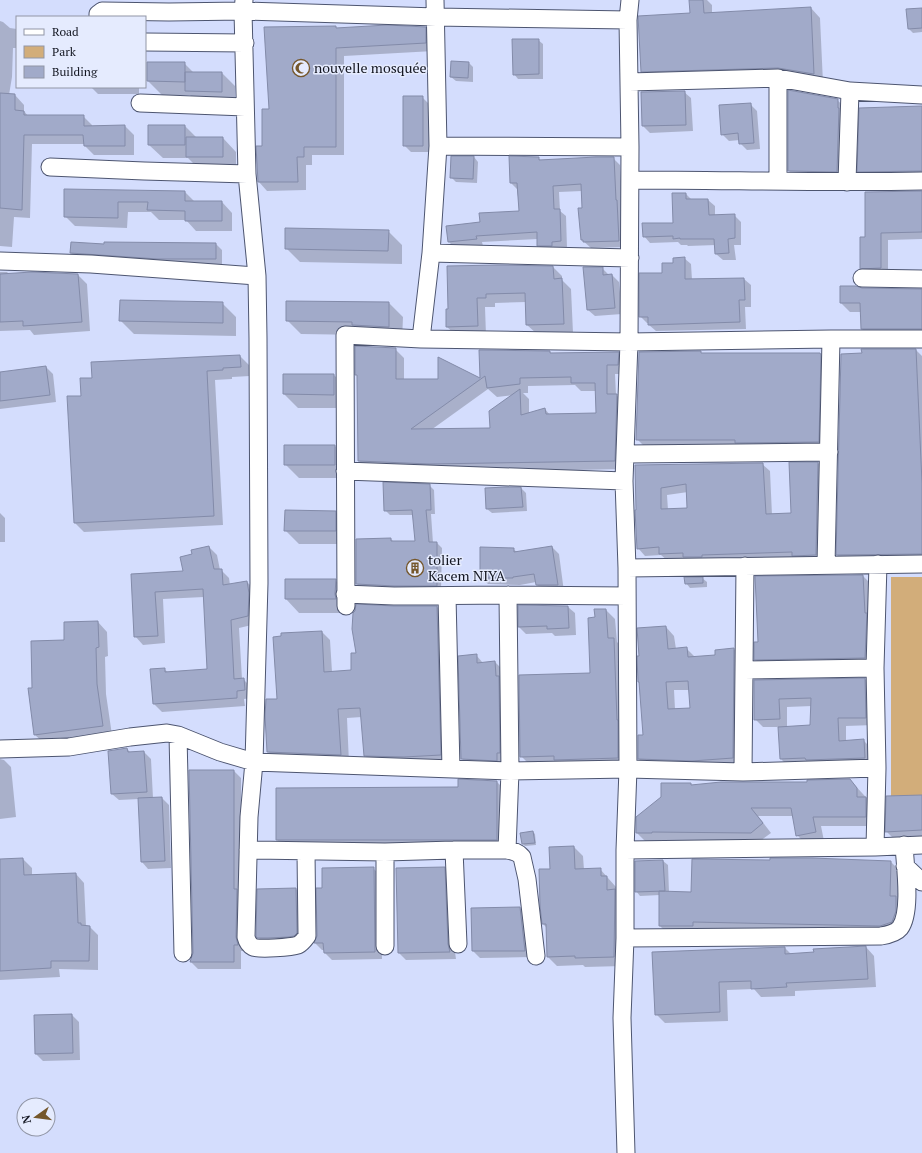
<svg xmlns="http://www.w3.org/2000/svg" width="922" height="1153" font-family="'PT Serif',serif">
<style>
.green{fill:#d2ad7a}
.shadow{fill:#0003;fill-rule:evenodd}
.building{fill:#a1aac9;stroke:#838ba9;fill-rule:evenodd}
.lines{fill:none;stroke-linecap:round;stroke-linejoin:round}
.street-casing{stroke:#4d5570;stroke-width:19}
.street{stroke:#fff;stroke-width:17}
.labels{text-anchor:middle;stroke-width:3;stroke-linejoin:round;paint-order:stroke}
.poi-label{font-size:14px;fill:#131621;stroke:#e5ebfe;text-anchor:start}
</style>
<rect width="100%" height="100%" fill="#d4ddfd"/>
<!-- green -->
<path class="green" d="M891,577h31v222h-31z"/>
<!-- shadow -->
<path class="shadow" d="M690,0h17l5,5v8l99,-5 9,10 3,65 -172,-3 -9,-9 49,-57z
M922,9v23l-9,1 -4,-4z
M0,21l3,1 7,6 7,1v19h-4l-1,29 -3,18h6l9,10v6l4,5h55l9,9v1h33l9,9v20h-40l-9,-9v-2h-53l-2,74 -16,-1 -2,30 -12,-1z
M336,27l2,2 87,-1 9,9v14l-90,5v99h-32v10h-6v25l-39,1 -8,-9 11,-72z
M538,40l5,4v35h-25l-4,-5z
M148,63h36l10,10h28l13,13v19h-36l-9,-10h-28l-14,-14z
M469,63l4,4v15l-17,-1 -5,-4z
M91,87h48v7h-41z
M684,92l7,6 2,33 -43,2 -7,-7 -1,-33z
M422,97l7,7 1,48h-19l-7,-7z
M837,100l10,9 -1,72 -48,-1 -9,-9z
M750,104l7,7 3,38 -13,1 -7,-7v-3l-11,1 -7,-7z
M922,107v71l-56,1 -8,-8z
M185,126l12,12h26l13,14v19l-36,-1 -12,-12h-25l-14,-13z
M452,157h22l4,5 -1,21 -21,-1 -5,-5z
M538,158l4,3 71,-3 7,7 5,82 -34,1 -9,-8 1,-31 -1,-18 -23,1 1,19 6,5 1,32h-9l-13,4 -7,-7v-6l-56,3 1,4 -27,3 -7,-7 -2,-15 34,-4 39,-11 -3,-23 -6,-6z
M65,190l120,2 10,10h27l10,11v18h-36l-10,-11h-27l-8,-8h-23l-1,16 -52,-2 -10,-10z
M922,192v47l-34,1v36h-20l-7,-8 5,-30z
M686,194l6,6h16l7,6v9h19l7,7v23h-7l2,15h-13l-7,-6v-9l-28,1 -1,-1h-6l-3,-3 -28,1 -6,-7 30,-12z
M388,231l14,14v19l-102,-2 -14,-14z
M216,244l6,6v15l-144,-5 -7,-7 34,-8z
M684,258l7,6 1,16 52,-1 7,6v22h-6l1,22 -90,2 -7,-6v-2h-2l-7,-7 23,-42z
M498,266l55,1 9,9v4l9,9 2,44 -36,1 -10,-9 -1,-23 -31,1v4h-10l1,28 -29,1 -10,-9v-17h2z
M602,268l7,7h3l7,7 3,32 -27,2 -7,-6z
M0,272h7l2,2 69,1 9,9 3,47 -56,4 -4,-5 -30,1z
M862,289l60,1v48h-51l-9,-9 -1,-17h-11l-9,-9z
M222,303l14,14v19l-102,-2 -14,-14z
M389,303l14,14 -1,24 -38,-6 -63,-1 -14,-14z
M395,349l9,9v22h35v-22l42,21 -1,-28 70,1 2,2 66,-1 9,9v12h-12l1,21 10,9 -3,65 -184,4 -71,-3 -9,-9 -1,-85 -2,-2zM575,385l6,6h15l1,23 -47,1 -5,-6 -16,5v-15l-6,-6h5v-7zM488,389l9,8 17,-2 -23,34 -60,1z
M916,350l6,6v207l-76,1 -9,-9z
M700,352l2,2h117l10,10 -1,87 -182,-3 -9,-9z
M240,356l9,9 1,11 -18,1v2l-17,1 8,145 -139,7 -9,-9 7,-126 11,-18z
M46,367l7,7 3,28 -56,7v-36z
M334,375l14,14v19h-50l-14,-14z
M335,446l13,14v18h-49l-14,-14z
M818,463l7,7 -2,92 -155,-1 -7,-6 -16,1 -7,-8 -2,-82 126,-2 8,7 2,44 20,-1zM688,492v17l-20,1 -1,-15z
M429,485l5,5 1,24h-4l2,29h4l5,5 -1,42 -79,-1 -5,-5 34,-45 3,3h22l-3,-27h-23l-5,-5z
M521,488l5,5 1,18 -35,2 -5,-4z
M335,512l14,13v19h-50l-14,-14z
M0,513l5,5v24h-5z
M209,547l8,8 3,15h1l8,8 1,7 17,-3 8,8 1,34 -17,4 3,51h1l8,8 1,11 -8,1 1,7 -83,6 -8,-8 -3,-34 13,-1 5,4 39,-3 -4,-73 -41,2 2,44 -22,2 -8,-9 -3,-62 52,-2 9,-17z
M552,547l7,7 5,38h-20l-7,-7 -1,-3 -16,3 -32,-1 -7,-7 32,-28 4,3z
M863,576l9,9 2,82 -110,1 -9,-9 4,-17z
M702,578l5,4v5l-17,1 -4,-5z
M335,580l14,14v19h-50l-13,-14z
M519,606l49,1 7,6 1,22 -21,1 -3,-3 -26,1 -7,-7z
M437,607l9,8 3,148 -76,1 -8,-9 -3,-38 -15,1 2,45 -72,-2 -9,-9 10,-52 44,-68 8,8 2,32 20,-1 5,-17 -1,-43z
M606,610l9,9 2,23 6,6 4,118 -97,-1 -9,-9 70,-83z
M98,622l9,10 1,24 -3,1 1,37 6,41 -67,9 -10,-9 -6,-46h4l32,-48z
M666,627l8,9 2,13 10,-1 9,9 21,-1 18,-7 8,9 -1,108 -93,1 -9,-8zM674,690h16l1,19h-16z
M476,655l7,8 12,-1 7,7 2,98 -35,-1 -7,-7z
M865,679l8,8 1,38 -28,1v16l18,-1 8,8 1,17 -84,1 -8,-8 -2,-32h-16l-8,-8v-38zM812,706l-1,20 -24,1v-20z
M127,749l4,4 13,-1 7,7 2,39h9l7,7 2,63 -23,1 -6,-7 -3,-63 -20,1 -7,-6z
M0,759l4,1 7,7 5,50 -16,2z
M234,771l7,7v116l1,50 2,7h-3v18h-43l-7,-7 3,-9z
M850,780l25,27 -1,19h-53l3,15 -18,3 -9,-9 -4,-19h-35l13,17 -11,8 -99,-1v2h-15l-9,-9 54,-49 1,2 116,-3z
M497,782l4,4v58h-219l-5,-4 182,-52z
M922,796v41l-29,1 -7,-7z
M533,832l2,2 1,11 -11,1 -2,-2 -1,-10z
M574,847l9,9 1,14 16,-1 16,18v5l8,8 -1,66 -38,1 -2,-2 -26,1 -9,-9 -1,-29 -4,-4 8,-54z
M23,859l9,9v8l44,-2 8,9 2,43h3l9,9v35l-39,-1 1,8 -60,3v-120z
M663,861l5,4 1,27 23,1 199,-31 9,9 1,60 -232,4 -9,-9v-31l-20,1 -4,-5v-29z
M373,868l7,7 2,84 -50,1 -7,-7v-3h-3l-7,-7 3,-7 5,-48z
M444,868l7,7 4,77 1,7 -50,1 -7,-7z
M296,889l9,9 1,44 -39,5 -9,-10z
M520,908l7,7 4,42 -51,1 -7,-7z
M866,947l8,9 2,31 -81,4v5l-34,1 -7,-8 -27,1 1,31 -63,2 -9,-9 129,-66 7,7z
M72,1015l7,7 1,38 -37,1 -7,-7 -1,-38z"/>
<!-- building -->
<path class="building" d="M689,0h14l1,13 107,-6 3,67 -36,-6 -137,4 -3,-56 52,-3z
M922,8v20l-14,1 -2,-20z
M387,25l39,2v16l-90,5v99h-32v10h-7l1,25h-40l-2,-36h6v-37h7l-5,-82 72,-1v2z
M512,39h27v35l-26,1z
M451,61l18,1 -1,16 -18,-1z
M147,62h38v20l-38,-1z
M185,72h37v20l-37,-1z
M788,90l50,9v9h1l-2,64 -49,-1z
M685,91l1,34 -44,1 -1,-34z
M0,93l15,1v16l9,1v4h60v11l41,-1v21h-41l-1,-11h-59l-2,75 -22,-2z
M403,96h20v50h-20z
M751,103l3,40 -15,1 -1,-11 -17,2 -2,-30z
M922,106v65l-65,1 2,-64z
M148,125h37v20h-37z
M186,137h37v20h-37z
M451,156h23l-1,23 -23,-1z
M509,156l30,1v3l57,-3h18l2,43h1l2,41 -36,1v-2h-2l-3,-32h4l-1,-24 -28,2 1,23h6l1,32 -9,1v4h-15v-14l-61,4 1,3 -29,3 -2,-16 34,-4 -1,-9 40,-2 -2,-28h-7z
M64,189l121,2v10h37v20h-37v-10l-38,-1 1,-8h-30v16l-54,-1z
M922,191v41l-41,1v35l-21,1v-32h5v-45z
M672,193h14v6h22l1,16 26,-1v24l-7,1 1,14 -14,1 -1,-15h-34v-1l-7,1v-3l-30,1 -1,-14h31z
M285,228l104,2 -1,21 -103,-2z
M71,242l33,2v-2l112,1v16h-58l-88,-6z
M685,257v22l59,-1 1,22h-6l1,22 -92,3v-8h-9v-44h23v-10h11v-5z
M498,265l55,1 1,13 8,-1 2,46 -38,1 -1,-32 -39,1v4h-9l1,28 -32,1v-18h2l-1,-43z
M583,267h20v8l9,-1 3,34 -28,2z
M32,272l46,2 4,48 -59,4v-5l-23,1v-48z
M840,286h16l6,2 60,1v40h-61l-1,-26h-20z
M120,300l103,2v21l-104,-2z
M286,301l103,1v25l-37,-2v-3l-66,-1z
M355,346l41,2v31h42v-22l42,21 -1,-28 71,1v2l69,-1 -1,13h-11v29h10l-2,67 -186,3 -71,-3 -1,-86h-2zM485,376l2,12 33,-4v-6l51,-1v6h24l1,30 -50,1 -1,-6 -24,7 -1,-26 -31,22 1,17 -79,1z
M861,349h55l6,134v71l-86,1 5,-201 21,-1z
M701,351v2h119l1,2 -2,87 -84,1v-3h-99l3,-88z
M240,355l1,12 -18,1v2l-16,1 7,145 -140,7 -7,-127h14l-1,-18h12l-1,-16z
M46,366l4,29 -50,6v-29z
M283,374h51v21l-51,-1z
M284,445h51v20h-51z
M789,462h29l-2,93 -24,1v-4l-90,3v2h-19v-4l-24,1v-7l-22,2 -2,-39h1l-1,-45 128,-2 3,51 25,-1zM686,484l1,24 -26,1v-21z
M383,482l47,2 1,26h-5l3,32h8v44h-43l-38,-2v-45l35,-1v3h24l-3,-31 -28,1z
M506,487h15l2,20 -37,2 -1,-21z
M285,510l51,1v20h-52z
M209,546l5,23h8l1,16 24,-4 2,12 -1,23 -17,4 3,59 10,-1 1,12 -8,1v7l-84,6 -3,-35 15,-1v4l42,-3 -4,-80 -48,3 3,44 -24,1 -3,-63 52,-3 -3,-14 12,-3 -1,-4z
M552,546l6,39h-22l-2,-11 -21,3v1h-33v-31l34,1v4z
M863,575l2,38h2l-2,45 -111,2v-18h4l-3,-66z
M684,577h19v6l-18,1z
M285,579h51l-1,15 1,5h-51z
M356,604l38,2h43l4,149 -37,2 -40,-1 -4,-48 -22,1 3,46 -74,-3 -2,-36 1,-17h11l-4,-62 8,-1v-3l41,-2 2,41 27,-2v-17h5l-4,-24 1,-16 2,-2z
M518,605l50,1 1,22 -22,1v-3l-29,1z
M594,609h12l2,29h6l3,82h1v38l-64,2v-4l-34,1 -1,-82 71,-2 -2,-55 7,-1z
M98,621l1,26 -3,1 1,36 6,42 -69,9 -6,-47h4l-1,-47 33,-1v-18z
M666,626l2,23 19,-2 1,10 27,-2v-5l19,-2 -1,110 -41,3 -54,-2v-24h5l-4,-53h-1l-1,-26h2l-2,-28zM688,681l2,27 -22,1 -2,-27z
M477,654v9l18,-2 1,15h3l1,77h-3v8l-36,-2 -3,-103z
M865,678l1,40h-28l1,23 25,-2 1,19 -59,2 -1,-2 -25,1 -2,-32 32,-2 1,-27 -32,1 1,20 -26,1v-40z
M127,748l1,4 16,-1 3,41 -36,2 -3,-43z
M189,770h45v119h3l-1,48 2,8h-4v17h-44l3,-9z
M458,779l39,2v59h-221v-52l182,-1z
M850,779l7,9v9h9v20h-53l3,15 -20,4 -5,-28h-40l12,15 -12,10 -99,-1v1h-16v-16l25,-20v-14h30v2l30,-3h86v-2z
M922,795v35l-37,2 1,-36z
M162,797l3,64 -24,1 -3,-64z
M533,831l2,12 -13,1 -2,-11z
M574,846l1,23 26,-1v8h6v14l8,-1 -1,68 -39,1v-2l-28,1 -1,-33h-4l-2,-18 -1,-37h11l-1,-22z
M23,858l1,17 52,-2 2,50h3v2l9,1 -1,35h-38v7l-51,3v-112z
M770,858h42l79,3 -1,35h6v15l-4,11 -12,4 -187,-4v4h-34v-35l32,1 1,-33 78,1z
M663,860l2,31 -30,1v-31z
M374,867l1,85 -51,1 -1,-10h-9l3,-7 -1,-48h6v-20z
M445,867l3,77 2,8 -52,1 -2,-85z
M296,888l1,45 -3,3 -6,1 -20,1h-11l-1,-2 1,-47z
M520,907l5,44h-53l-1,-43z
M866,946l2,33 -82,4 1,4 -36,2v-8l-32,1 1,30 -65,3 -3,-63 133,-5v7l29,-2 -1,-3z
M72,1014l1,39 -38,1 -1,-39z"/>
<g class="lines">
<!-- street casing -->
<g class="street-casing">
<path id="street" d="M244,0l-1,11 4,163 10,102 1,62 1,245 -5,179 -5,55 -3,120c1,4 3,8 7,10 5,3 39,0 45,-2 4,-2 6,-5 9,-9l-1,-84
M98,17v-3l4,-3 67,1 74,-1 193,6 192,3
M145,42l100,1
M629,82l149,-4 72,13 -3,91
M850,91l72,4
M140,103l105,4
M438,146l192,1
M50,167l94,4 103,3
M630,180c97,0 195,3 292,1
M778,181v-103
M431,253l199,5
M0,261l91,3 166,12
M862,278l60,1
M421,339l10,-86 7,-107 -3,-146
M626,454l203,-2
M345,471l279,10
M826,565l5,-226
M627,568l295,-4
M345,594l49,2 114,-1 119,1
M447,596l4,173
M346,606l-1,-271 76,4 208,3 202,-3h91
M744,670l131,-2
M178,735l5,218
M0,749l69,-2 61,-10 37,-4 11,2 42,17 34,10 256,9 118,-2 115,3 134,-4
M743,772l2,-206
M875,847l2,-79 -2,-100 3,-104
M248,850l137,2 69,-2h53c6,1 11,2 15,7l5,22 9,77
M454,850l4,94
M507,850l3,-79 -2,-176
M625,850l250,-3 47,-2
M385,852v94
M905,866l17,16
M625,938l256,-2c6,-1 15,-3 19,-8 12,-16 5,-63 4,-83
M626,1153l-4,-135 3,-80v-88l3,-81 -1,-201 -3,-87 5,-139 1,-195 -2,-127 2,-20"/>
</g>
<!-- street -->
<use href="#street" class="street"/>
</g>
<!-- icons -->
<defs>
<g id="mosque-ring" transform="scale(0.9)"><circle r="9.5" fill="#e5ebfe" stroke="#75572b" stroke-width="1.5"/><path d="M3.5-4.9A6 6 0 1 0 3.5 4.9A5 5 0 1 1 3.5-4.9Z" fill="#75572b"/></g>
<g id="building-ring" transform="scale(0.9)"><circle r="9.5" fill="#e5ebfe" stroke="#75572b" stroke-width="1.5"/><path d="M-4-6H4V6H1V3H-1V6H-4ZM-2.5-4.3h1.7v1.8h-1.7ZM.8-4.3h1.7v1.8H.8ZM-2.5-1h1.7V.8h-1.7ZM.8-1h1.7V.8H.8Z" fill="#75572b"/></g>
</defs>
<g fill-rule="evenodd">
<use href="#mosque-ring" x="301" y="68"/>
<use href="#building-ring" x="415" y="568"/>
</g>
<g class="labels">
<!-- poi labels -->
<g class="poi-label">
<text x="314" y="73">nouvelle mosquée</text>
<text x="428" y="565">tolier<tspan x="428" dy="16">Kacem NIYA</tspan></text>
</g>
</g>
<!-- legend -->
<rect x="16" y="16" width="130" height="72" fill="#e5ebfe" stroke="#9196a6"/>
<rect x="24" y="29" width="20" height="6" fill="#ffffff" stroke="#9196a6"/>
<text x="52" y="36" font-size="12" fill="#131621">Road</text>
<rect x="24" y="46" width="20" height="12" fill="#d2ad7a" stroke="#9196a6"/>
<text x="52" y="56" font-size="12" fill="#131621">Park</text>
<rect x="24" y="66" width="20" height="12" fill="#a1aac9" stroke="#9196a6"/>
<text x="52" y="76" font-size="12" fill="#131621">Building</text>
<!-- north arrow -->
<g transform="translate(36 1117) rotate(256)"><circle r="19" fill="#e5ebfe" stroke="#9196a6"/>
<path d="M0-3L7 15L0 10L-7 15Z" fill="#75572b"/>
<text y="-6" font-size="11" font-weight="bold" text-anchor="middle" fill="#131621">N</text>
</g>
</svg>
